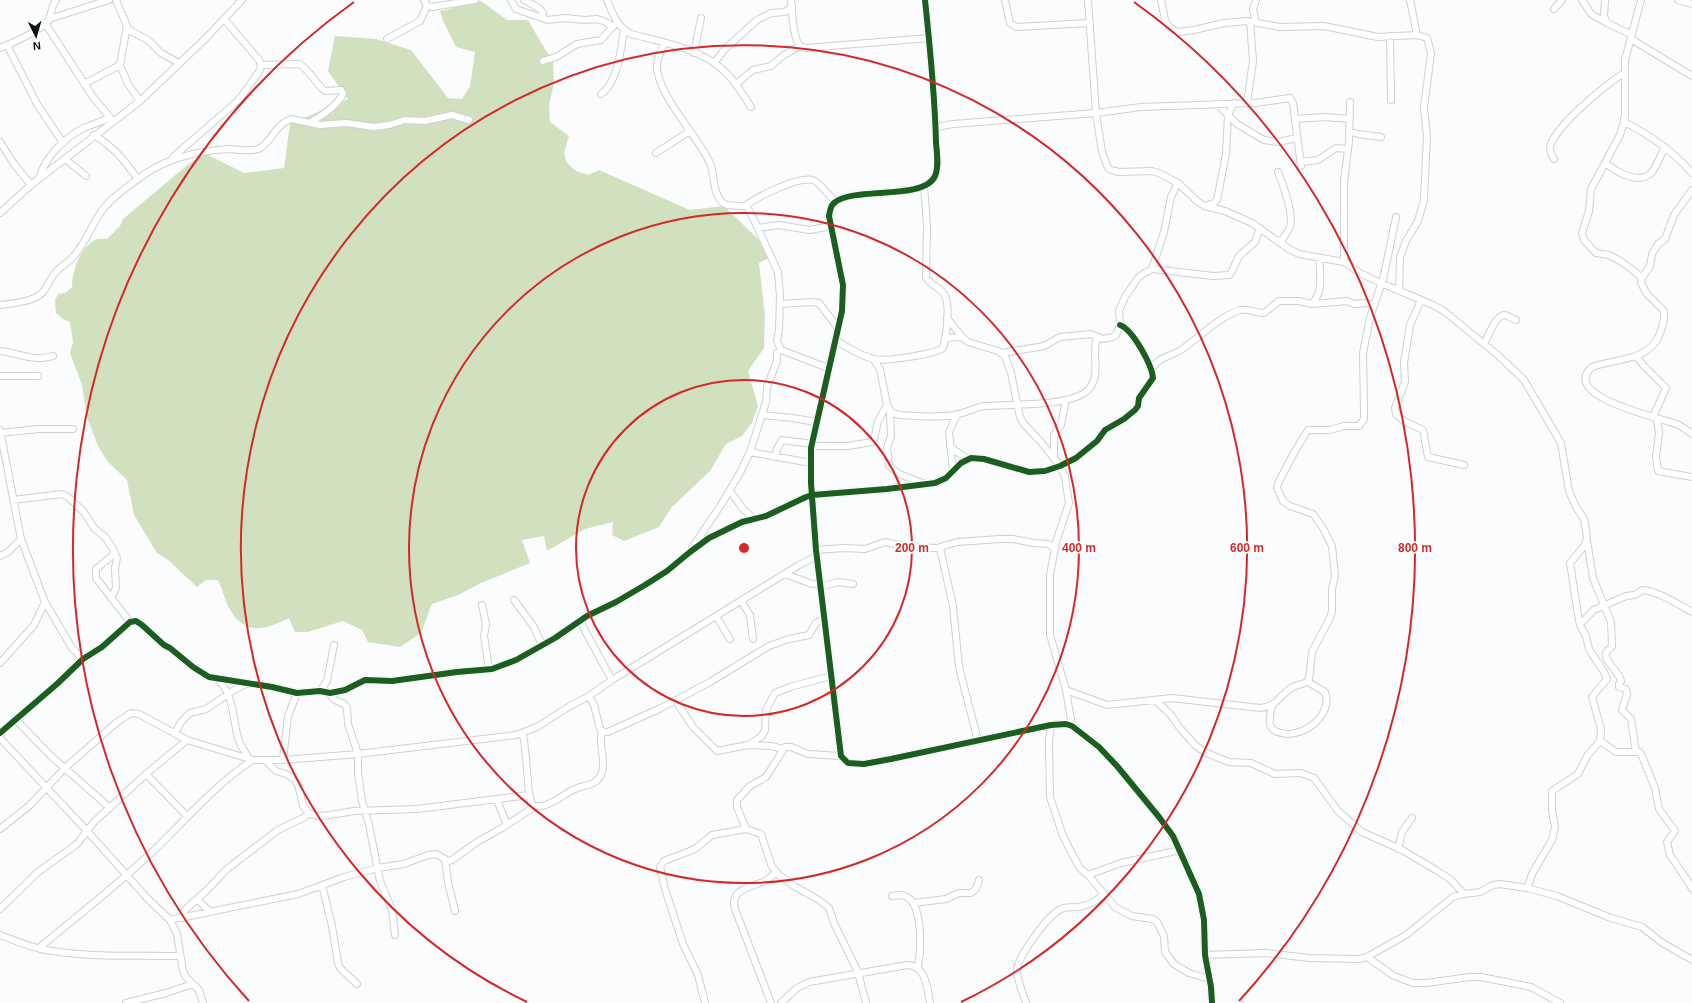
<svg xmlns="http://www.w3.org/2000/svg" width="1692" height="1003" font-family="Helvetica,sans-serif">
<style>
.forest{fill:#d1e1bf}
.lines{fill:none;stroke-linecap:round;stroke-linejoin:round}
.minor-casing{stroke:#ced0d2;stroke-width:8}
.minor{stroke:#feffff;stroke-width:6}
.cycleway-casing{stroke:#fff;stroke-width:8}
.cycleway{stroke:#1b5e20;stroke-width:6}
.ring{fill:none;stroke:#d62828;stroke-width:2}
.centre{fill:#d62828;stroke:#fff;stroke-width:2}
.ring-label{font-size:12px;text-anchor:middle;font-weight:bold;fill:#d62828;stroke:#fff;stroke-width:3.5;stroke-linejoin:round;paint-order:stroke}
</style>
<rect width="100%" height="100%" fill="#fbfcfd"/>
<!-- forest -->
<path class="forest" d="M481,1l26,19h21l18,31 7,7 1,26 -5,21 1,17 19,14 -5,17 3,10 9,8 12,4 11,-5 91,40 34,-4 33,32 12,20 -10,5 6,52 -1,33 -16,23 10,35 -6,17 -10,13 -16,8 -16,27 -39,37 -12,19 -35,14 -12,-6 1,-13 -28,7 -38,22 -3,-15 -22,4 8,23 -49,20 -23,12 -26,9 -11,29 -21,14 -32,-5 -6,-12 -19,-9 -35,11h-13l-6,-14c-26,13 -45,18 -61,-12 -4,-9 -6,-18 -10,-26h-12l-9,7 -29,-27 -11,-7 -23,-38 -7,-35 -19,-18 -10,-16 -11,-29 -5,-32 -12,-32 3,-11 -3,-20 -7,-3 -7,-6 -1,-13 3,-6 7,-1 7,-6c0,-16 8,-39 23,-47 3,-2 9,-1 12,-1l13,-13 3,-7 62,-52 19,-14 40,20 40,-5 6,-44 58,-25 -20,-28 7,-35 41,3 35,11 37,48 14,1 8,-13 5,-34 -19,-5 -13,-26 -3,-10z"/>
<g class="lines">
<!-- minor casing -->
<g class="minor-casing">
<path id="minor" d="M116,0l11,26 -7,39 8,19 12,17
M424,0l3,6 5,1 43,-7
M511,0l5,9 32,11 16,-2 21,2 11,-1 8,2 9,6
M524,0l15,8 4,5 -1,5
M607,0c6,14 10,27 24,34 31,8 68,14 92,36 12,10 20,25 28,37
M791,0c1,10 2,39 9,46 2,1 4,1 6,2l123,-10
M925,0c5,47 10,95 11,143 1,10 3,24 -1,33 -11,25 -83,10 -101,27 -4,3 -4,9 -5,13l14,69 -1,26 -31,137v35l5,67 25,206 7,7 16,1 27,-5 160,-34 15,-1 6,2 27,21 18,19 42,51 14,19 26,58 5,26 1,35 6,32 1,16
M1005,0l5,23 6,4 74,-4
M1088,0l8,113 6,39 6,16 3,2 8,2 33,-1 7,2 19,10 20,19 7,4 20,5 27,12 37,26 10,5 45,8 16,11 21,10 52,22 11,6 56,46 24,23 37,63 8,48 7,16 8,12 3,18 -2,8 -15,18 9,58 2,6 5,9 3,13 15,23 3,7 -15,18 9,32 -1,12 -13,15 -9,18 -26,17v20l3,16 -3,13 -19,32 -6,16
M1161,0l4,20 4,7 9,5 16,-2 30,-7 23,-2 33,6 44,-1 54,11 39,-2 10,3 4,15 -7,55 3,28 -3,64 -6,21 -12,20 -6,16 -1,34
M1256,0l-3,9 3,14
M1410,0l7,35
M1582,0l9,14 16,9
M1605,0l-1,16 3,7 25,12
M1641,0l-16,60v56l-2,9 -3,10 -29,54 -2,22 -7,22 2,7 12,13c4,1 8,1 13,2 12,5 23,14 33,23
M1678,0l14,4
M1554,9l8,-9
M49,19l60,-19
M45,23l48,74 20,24
M127,29l21,11 13,13 18,10
M1390,36l1,64
M387,39l33,-18 7,-15
M1631,39l61,37
M664,43c-3,8 -7,15 -7,23 0,29 41,70 53,97 5,12 2,30 13,40 7,5 17,1 24,4l6,11 25,54 2,24 -1,34 -2,11 4,9 47,18
M7,45l30,59 26,39
M0,48c12,-5 40,-17 48,-27 4,-6 3,-15 8,-21
M694,53l7,-35
M543,61l13,-4 21,-13 24,-4 13,-15
M714,63l11,-14 32,-29 14,-7 14,-1 7,-5
M261,65l38,-1c11,6 16,19 26,27l16,-1 2,4c-7,13 -21,21 -33,29
M84,84l36,-19
M736,84l17,-14 18,-4 13,-11 16,-9
M601,94c17,-11 20,-46 23,-64
M1247,103l6,-42 -3,-39
M1217,104l20,20 27,16 14,2 19,-4
M1295,119l30,-2 25,2
M1624,122c26,13 49,29 68,51
M936,127l17,-3 143,-11 45,-6 114,-4 35,-5 3,5 8,63
M1349,131l9,3 23,3
M94,135c21,13 30,25 44,44
M0,142l14,22 17,21
M656,153l34,-22
M173,157l59,-51 10,-10 18,-26 1,-5 -2,-5 -35,-41
M65,159l21,17
M1554,159c-2,-3 -4,-7 -4,-11 3,-21 57,-64 74,-75
M1300,162l18,-2 18,-12 12,1
M1605,163c11,8 30,21 44,12 6,-4 12,-21 16,-28
M1278,172c5,13 16,41 12,55 -2,5 -7,11 -10,16
M39,179c6,-22 25,-41 45,-51 8,-4 17,-5 25,-11
M1692,190l-18,25 -9,24 -7,5 -6,10 -2,12 -8,12 -1,5 6,11 17,17c1,10 -2,18 -6,27 -12,23 -44,21 -66,29 -34,30 73,52 87,58 5,3 9,6 13,9
M745,206c12,-9 53,-30 68,-26 6,2 16,16 22,21
M1205,206l9,-3 3,-3 9,-46 2,-39 6,-12
M0,213l31,-28 109,-84 65,-62 37,-39
M758,228l20,-3 32,5 21,-4
M1344,262v-80l5,-41 1,-39
M1152,269l12,-37 7,-35 7,-14
M1421,300l-11,25 -6,38 1,19 -10,26 1,6 8,7 19,9 5,27 36,8
M780,304l31,-2 8,1 19,25
M1312,304c12,-14 8,-28 7,-46
M0,305c11,-1 36,-4 43,-13 5,-6 7,-14 13,-20 5,-6 13,-10 18,-16 12,-14 18,-32 29,-47 10,-13 28,-25 42,-35 25,-17 53,-23 83,-25 10,0 21,3 30,0 14,-6 15,-23 33,-30l29,6 26,-2 28,4 15,-2 16,-5 20,1 27,-6 17,5
M947,318l15,19 6,5 30,9 7,5 6,17 9,44 4,7 17,18 19,24 5,11 4,26 -13,39 -6,33v60l16,55 6,36
M945,338l17,-1
M836,340c8,6 28,17 38,19 11,3 61,-5 69,-11 3,-11 8,-44 1,-54 -5,-7 -14,-9 -18,-17l1,-51 -3,-40
M1484,344c3,-6 12,-29 20,-29 4,0 8,4 12,5
M0,351c20,2 32,11 53,5
M1002,353l42,-7 16,-9 31,-3 11,5 11,-2 3,-2 4,-10 -1,-14 6,-14 13,-19 5,-4 9,-5 10,1 51,6 16,-1 2,-2 8,-17 16,-14 5,-14
M1636,356l8,10 22,22 -13,29
M873,359l7,10 7,36 5,8 8,2c18,1 37,3 55,0 10,-2 19,-7 29,-9 24,-2 88,1 104,-16 14,-15 3,-35 9,-53
M1152,371c2,-13 20,-15 29,-21 16,-11 41,-35 59,-40 8,-2 16,3 24,3l15,-12h20l13,3 35,-3 7,3 11,-1 9,2
M0,376h38
M890,412l1,24 -4,12 2,18 10,8 26,10
M761,415l32,3 23,4
M1657,418l2,15 -3,24 2,14 34,6
M0,430l21,109 24,63 27,46 11,11
M0,433l38,-4h35
M812,446h36l24,-4 2,-2 4,-19 9,-16
M950,447l17,12
M750,452l61,11
M775,457l2,-8 5,-9 30,4
M1054,459v-24l7,-10 5,-25
M953,472l-4,-40 8,-18
M730,491l13,18 11,10
M13,500l41,-5 8,-1 6,3 16,15 10,16 11,9 9,13 -1,5 -17,14v9l34,44
M1587,541l6,37 18,44 1,24c-1,2 -6,5 -6,7 -3,7 14,20 15,28l-2,3v3l7,2 1,5 -5,16 9,9 5,33
M692,548l29,-43 20,-34 9,-19 16,-50 1,-15 10,-26v-8l4,-3
M940,548l13,58 6,61 19,74
M816,550l29,-2 20,1 20,-7 24,5 28,1 20,-6 43,-3h13l21,4 14,1 6,3
M0,556l8,-4 13,-13
M785,574l27,10h8
M820,587l18,-5 15,2
M111,598l5,-10 -1,-20 2,-10 -3,-7
M514,600l20,27 8,18
M741,601l9,14 3,24
M482,605l4,19 -2,12 5,33
M716,616l14,23
M581,621l2,6 29,53
M1580,624l14,-14 32,-14 9,-1 7,-5c18,2 34,13 50,22
M0,663l34,-38 11,-23
M217,679c18,15 15,41 22,62 2,6 7,11 9,17
M1066,690l41,15 65,-7 88,10c18,-2 19,-12 31,-20 6,-4 14,-3 18,-8l3,-28 18,-34 2,-7v-22l3,-13 -3,-30 -9,-18 -10,-14 -23,-8 -7,-5 -6,-13 1,-5 17,-32 13,-21h22l14,-4h15l5,-7v-7l-1,-59 7,-35 14,-43 12,-58
M320,691l7,-10 7,-36
M328,693l7,7 9,4 3,4 1,16 10,30v19l4,28 7,24 11,56 12,29 3,25
M589,696l5,9 6,24 4,3h4l51,-23 51,-27 59,-36 20,-7 20,-4 7,-12 7,-4
M1155,700l16,15 8,12 16,18 9,7 25,10 22,1 24,11 26,-1 13,5 24,33 24,21 40,18 34,20 14,9 14,15
M676,701l17,26 24,24 31,-6 23,1 12,3
M1272,705c-1,6 -3,13 -2,19 1,5 4,7 8,8 22,9 56,-16 47,-40l-17,-10
M15,719l36,37 59,52
M1051,725l-2,17 1,55 13,39 8,16 9,16 8,7 27,32 17,9 21,3 4,3 7,14 1,16 9,12 15,9 20,6
M0,733l57,-49 26,-25 19,-12 28,-25 6,-1 6,4 22,20 6,3 23,19 16,10 63,10 25,6 23,-2 10,2 15,-3 20,-10 27,1 65,-9 35,-3 24,-9 39,-22 32,-22 29,-14 29,-17 22,-14 23,-19 19,-14 33,-16 24,-6 40,-19 6,-2 75,-6 48,-6 11,-5 15,-15 10,-5 13,1 45,13 16,-1 15,-5 16,-8 21,-17 8,-11 19,-11 11,-9 3,-4 1,-8 14,-20c-1,-13 -20,-48 -33,-53
M175,733l6,-11 9,-9 16,-4 28,-19 14,-7
M0,738l87,93 61,68 22,21 7,14 6,37 3,6 13,13 4,13
M1600,741l16,11h24l2,4 13,32 4,21 16,22 -8,11 3,13 19,28 3,6
M748,745l14,-9 3,-6 1,-20 9,-17 15,-6 41,-11
M841,756l-33,-2 -17,-7h-6l-19,30 -16,9 -13,14v7l9,22 15,5 11,33 7,8 15,11 25,14 10,8 5,15 24,49 8,31
M265,760l11,11 10,3 8,5 4,5 5,22 6,7 8,3 13,-1 24,-4 63,-2 112,-14
M283,760l5,-44 9,-23
M146,774l41,42
M497,800l10,25
M532,805c16,5 29,-10 43,-16 6,-3 14,-3 20,-7 4,-3 6,-6 7,-10 4,-14 -4,-27 0,-41
M0,829l29,-23 36,-38 51,-45 15,-10 8,1 48,26 66,20h30l75,-6 158,-19 21,-8 33,-21 19,-10 23,-16 187,-115 18,-9
M1398,849l4,-17 10,-14
M445,859l3,23 7,29
M1088,875l33,-12 59,-13
M322,885l10,41 6,37 2,5 17,16
M892,896c5,-1 10,-2 15,1 16,9 14,54 11,70
M197,899l12,12
M913,903l33,-4 13,-6h12l5,-4 3,-9
M0,909l38,-37 39,-28 17,-22 52,-48 41,-34
M182,918l3,-8 22,-20 20,-21 51,-39 27,-13 4,-4
M170,920l128,-26 46,-17 34,-9 26,-4 24,-9 8,-1 12,7 4,-1 25,-18 25,-14 29,-19c2,-6 -1,-10 -2,-16 -2,-20 -3,-40 -6,-60
M0,935c13,5 27,11 41,14 45,9 93,6 139,7
M39,948c37,-31 76,-61 111,-94 34,-32 64,-69 103,-94
M1205,955l61,-2 43,5 50,1 8,-2 39,-22 47,-38 11,-3 16,-2 13,-7 7,-1 27,4 30,8 54,22 31,9 19,15 31,18
M1367,957l27,19 19,7h13l44,-6h11l50,10 29,16
M126,1003l40,-10 27,-9
M705,1003l-7,-28 -15,-31 -18,-55 -5,-22 4,-6 31,-12 17,-14 34,-6
M771,1003l-36,-94c-6,-19 15,-22 28,-27 5,-2 9,-6 13,-10
M781,1003l16,-15 12,-6 98,-17c20,1 20,23 23,38
M1026,1003c-3,-10 -9,-22 -9,-33 1,-14 31,-55 44,-61 6,-3 12,-1 18,-2 9,-2 19,-6 24,-13"/>
</g>
<!-- minor -->
<use href="#minor" class="minor"/>
<!-- cycleway casing -->
<g class="cycleway-casing">
<path id="cycleway" d="M925,0c5,47 10,95 11,143 1,10 3,24 -1,33 -11,25 -83,10 -101,27 -4,3 -4,9 -5,13l14,69 -1,26 -31,137v35l5,67 25,206 7,7 16,1 27,-5 160,-34 15,-1 6,2 27,21 18,19 42,51 14,19 26,58 5,26 1,35 6,32 1,16
M0,733l57,-49 26,-25 19,-12 28,-25 6,-1 6,4 22,20 6,3 23,19 16,10 63,10 25,6 23,-2 10,2 15,-3 20,-10 27,1 65,-9 35,-3 24,-9 39,-22 32,-22 29,-14 29,-17 22,-14 23,-19 19,-14 33,-16 24,-6 40,-19 6,-2 75,-6 48,-6 11,-5 15,-15 10,-5 13,1 45,13 16,-1 15,-5 16,-8 21,-17 8,-11 19,-11 11,-9 3,-4 1,-8 14,-20c-1,-13 -20,-48 -33,-53"/>
</g>
<!-- cycleway -->
<use href="#cycleway" class="cycleway"/>
</g>
<!-- distance rings -->
<g class="ring">
<circle cx="744" cy="548" r="168"/>
<circle cx="744" cy="548" r="335"/>
<path d="M527 1002A503 503 0 1 1 961 1002"/>
<path d="M249 1001A671 671 0 0 1 354 2M1134 2A671 671 0 0 1 1239 1001"/>
</g>
<circle cx="744" cy="548" r="6" class="centre"/>
<g class="ring-label">
<text x="912" y="552">200 m</text>
<text x="1079" y="552">400 m</text>
<text x="1247" y="552">600 m</text>
<text x="1415" y="552">800 m</text>
</g>
<!-- north arrow -->
<g transform="translate(36 36) rotate(175)" stroke="#ffffff" stroke-width="3" paint-order="stroke">
<path d="M0-3L7 15L0 10L-7 15Z" fill="#0d1013"/>
<text y="-6" font-size="11" font-weight="bold" text-anchor="middle" fill="#0d1013">N</text>
</g>
</svg>
